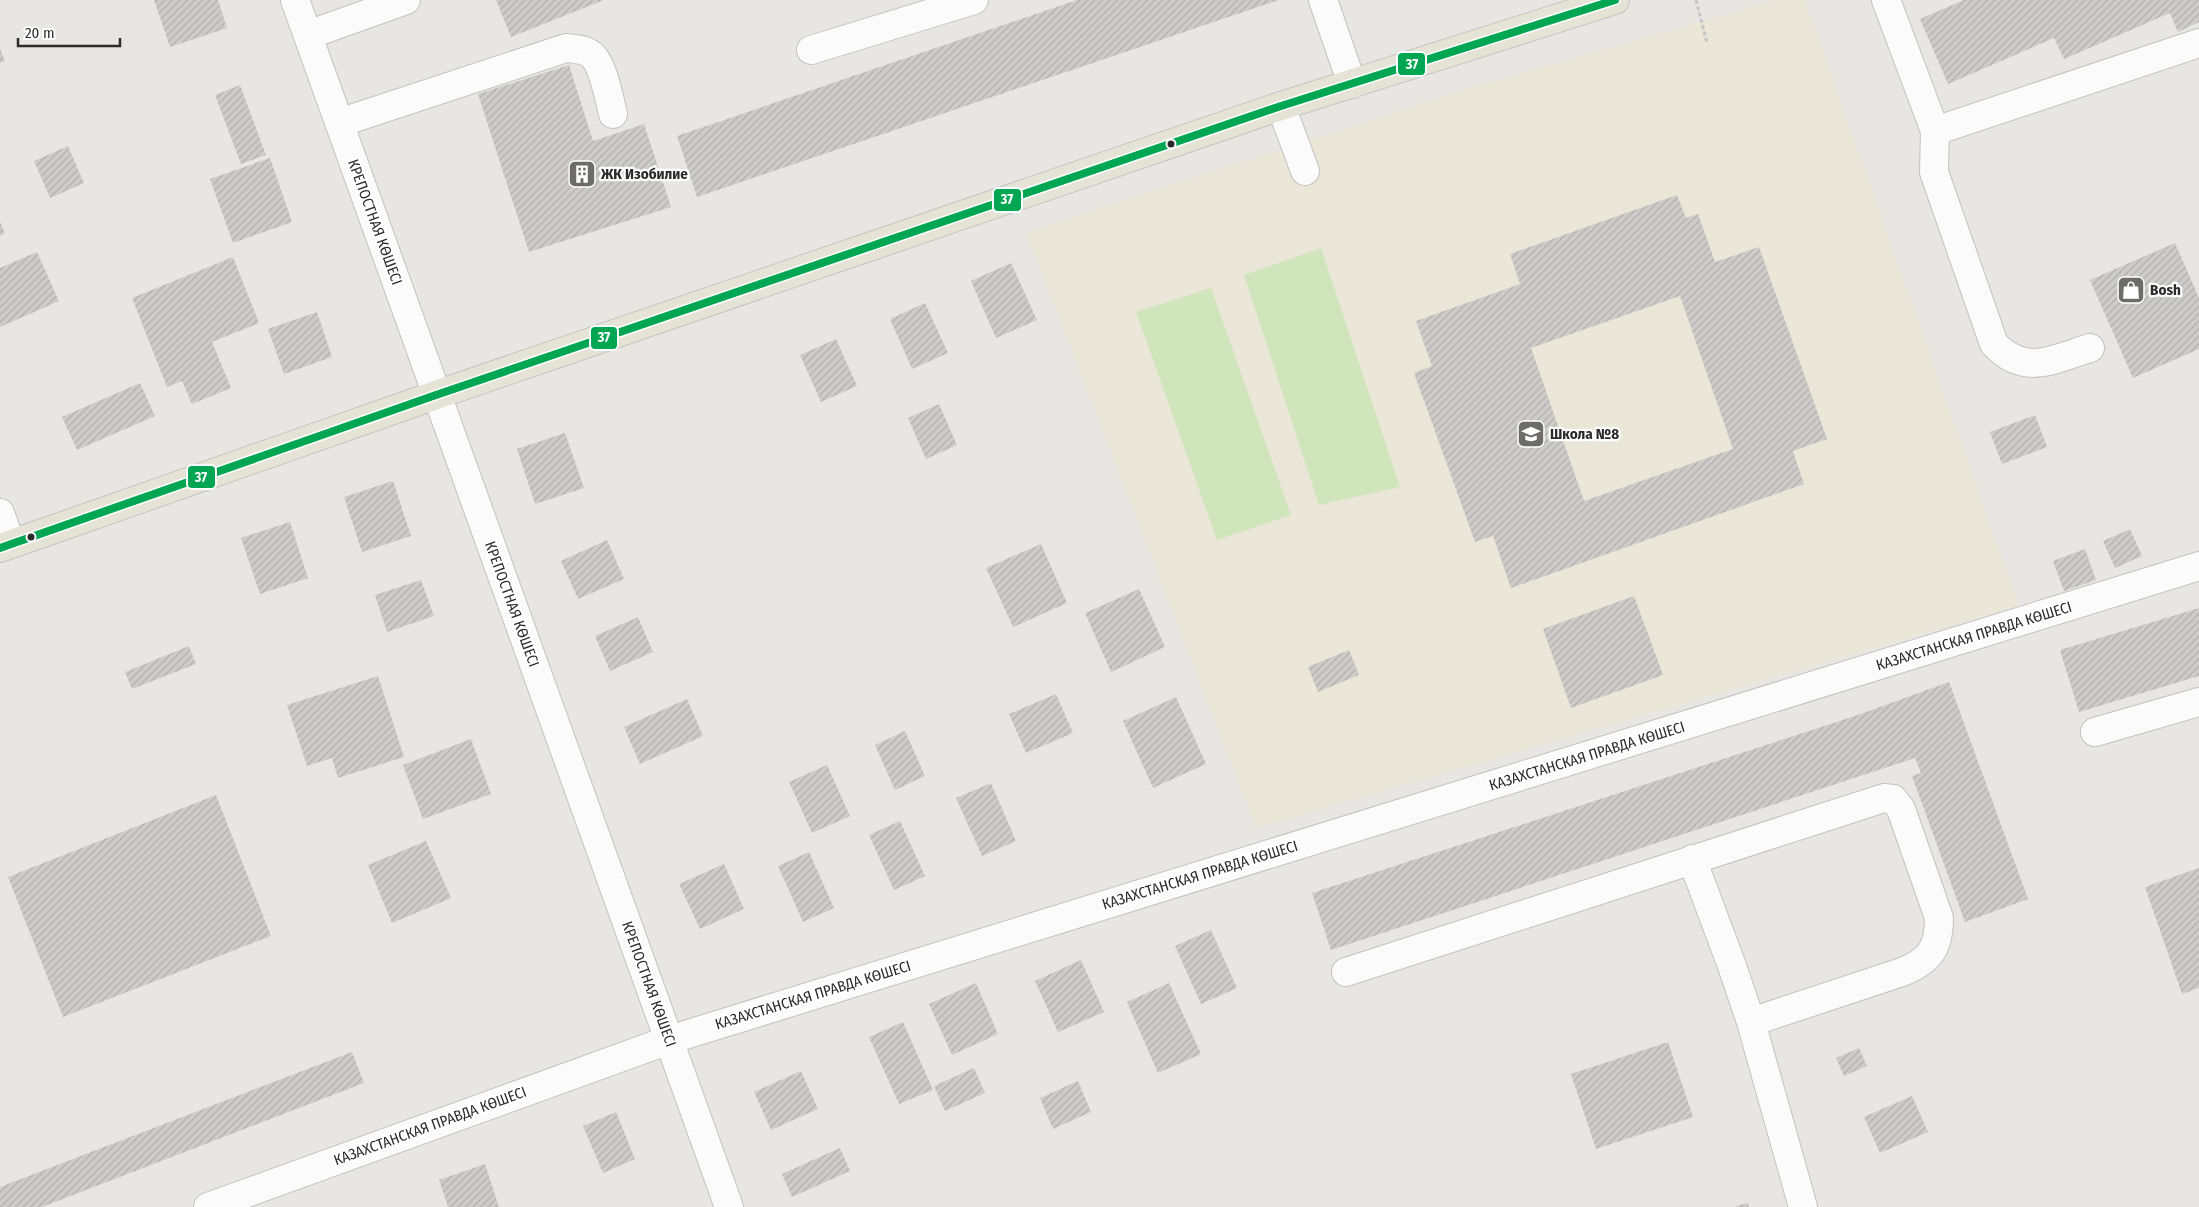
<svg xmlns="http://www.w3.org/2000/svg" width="2199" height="1207" font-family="'Fira Sans Condensed',sans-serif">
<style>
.education{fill:#eae6d8}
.pitch{fill:#d1e5bc}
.building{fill:url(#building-hatch);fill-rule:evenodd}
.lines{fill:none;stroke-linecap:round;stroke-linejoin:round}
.minor-casing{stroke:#c2c2c1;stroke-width:30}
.major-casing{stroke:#c5c4c2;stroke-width:30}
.path{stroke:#c5c5c4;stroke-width:3;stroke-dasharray:4 2.5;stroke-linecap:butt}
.minor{stroke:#fcfbfb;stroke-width:28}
.major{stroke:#e5e3d5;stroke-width:28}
.bus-1-casing{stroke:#fff;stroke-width:11}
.bus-1{stroke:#00a651;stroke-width:8}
.bus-dot{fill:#2b2b2b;stroke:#fff;stroke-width:2}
.labels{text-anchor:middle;stroke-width:4.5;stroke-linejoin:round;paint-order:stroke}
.poi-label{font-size:15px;font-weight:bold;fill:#2b2b2b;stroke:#fff;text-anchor:start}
.street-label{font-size:15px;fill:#2b2b2b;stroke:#fff}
.line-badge{stroke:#fff;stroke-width:2}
.badge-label{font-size:14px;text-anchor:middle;font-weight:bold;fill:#fff}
</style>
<defs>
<pattern id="building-hatch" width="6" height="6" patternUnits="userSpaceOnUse" patternTransform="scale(1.25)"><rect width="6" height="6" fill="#cdccc9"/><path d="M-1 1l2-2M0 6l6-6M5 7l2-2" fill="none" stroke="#b0afad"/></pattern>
</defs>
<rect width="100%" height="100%" fill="#e8e6e2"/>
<!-- education -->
<path class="education" d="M1776,0h29l214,606 -763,222 -230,-596 450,-146z"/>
<!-- pitch -->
<path class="pitch" d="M1321,248l79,239 -81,18 -75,-230z
M1211,288l80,227 -74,25 -81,-228z"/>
<!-- building -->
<path class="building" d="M154,0h64l9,28 -57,19z
M496,0h108l-93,37z
M1077,0h202l-582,197 -20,-61z
M1964,0h235v22l-21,10 -8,-19 -106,46 -10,-21 -106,46 -28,-65z
M0,49l5,12 -5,2z
M569,65l24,76 51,-17 27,83 -142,45 -51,-158z
M240,85l26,70 -25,9 -26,-69z
M68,146l16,37 -34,15 -16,-37z
M270,158l22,64 -59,21 -23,-64z
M1677,195l9,23 12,-4 17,48 44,-15 68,192 -34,12 11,33 -293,104 -18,-52 -18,6 -61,-169 18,-7 -16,-45 104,-37 -10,-30zM1680,296l53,153 -149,52 -53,-153z
M0,222l5,11 -5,3z
M2175,243l24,55v51l-66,29 -43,-98z
M37,252l22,49 -59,26v-59z
M233,257l26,66 -47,19 19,46 -39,16 -10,-23 -15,6 -35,-89z
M1011,263l26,57 -41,18 -25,-57z
M925,303l23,50 -36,16 -22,-50z
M317,312l15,45 -48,17 -16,-45z
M836,339l21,47 -36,16 -21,-47z
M140,383l15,33 -78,34 -15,-33z
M939,404l18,41 -31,14 -18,-41z
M2035,415l12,32 -45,17 -12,-32z
M565,433l19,55 -49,16 -18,-55z
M393,481l18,55 -49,16 -18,-55z
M290,522l18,56 -48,16 -19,-56z
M2130,529l12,27 -27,12 -12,-27z
M607,540l17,39 -46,20 -17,-38z
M1041,544l26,59 -54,24 -27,-59z
M2085,549l11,31 -32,11 -11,-30z
M421,580l13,36 -47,16 -12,-37z
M1139,589l26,58 -54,25 -26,-59z
M1634,596l29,79 -92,33 -28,-79z
M2199,608v68l-120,36 -19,-62z
M638,617l15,35 -43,19 -15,-35z
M189,646l7,18 -64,25 -7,-17z
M1349,650l10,25 -41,17 -10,-25z
M378,676l26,81 -66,21 -6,-20 -25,8 -20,-61z
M1949,682l79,217 -63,23 -53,-146 9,-3 -6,-15 -584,192 -19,-57 543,-177z
M1056,694l17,39 -47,20 -17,-39z
M1176,697l30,67 -53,24 -30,-67z
M687,699l16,37 -63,28 -16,-37z
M905,731l20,45 -30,14 -20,-45z
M471,739l20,55 -68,25 -20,-54z
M827,765l23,51 -38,17 -23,-51z
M991,783l25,58 -34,15 -26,-58z
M216,795l55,141 -208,81 -55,-140z
M900,821l25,55 -31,14 -25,-55z
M426,841l25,57 -59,25 -24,-58z
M809,852l25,56 -31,14 -25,-56z
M724,864l20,45 -44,20 -21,-45z
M2199,868v120l-17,6 -37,-107z
M1211,930l26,58 -36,16 -26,-58z
M1081,960l23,52 -46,20 -23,-51z
M976,983l22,51 -46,21 -23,-51z
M1169,983l32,71 -43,19 -31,-71z
M903,1022l30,68 -34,14 -30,-67z
M1668,1042l25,75 -97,32 -25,-75z
M1859,1048l8,18 -23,10 -8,-18z
M352,1052l12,31 -322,124h-42v-20z
M974,1068l11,25 -40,18 -11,-25z
M801,1071l17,38 -47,21 -17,-38z
M1078,1081l13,31 -38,17 -13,-31z
M1912,1096l16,36 -48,21 -16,-36z
M616,1112l19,47 -32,14 -20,-47z
M840,1148l10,23 -58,26 -10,-23z
M485,1164l14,43h-51l-9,-27z
M1748,1203l1,4h-13v-1z"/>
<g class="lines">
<!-- minor casing -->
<g class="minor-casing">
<path id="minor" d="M295,0l434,1207
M1323,0l29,84
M1886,0l49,131 -1,41 60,172c31,33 60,15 96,4
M308,35l98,-35
M811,50l163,-50
M1281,106l24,65
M339,123l227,-75c9,1 20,1 27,8 11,12 16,42 20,58
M1935,131l264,-88
M0,513l11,31
M2095,732l104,-30
M1692,859l40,107 19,56 52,185
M1346,972l538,-174 9,1 8,10 38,109c0,30 -9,43 -37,54l-151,50
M208,1207l461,-167 1530,-474"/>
</g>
<!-- major casing -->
<g class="major-casing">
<path id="major" d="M0,548l436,-153 845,-289 334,-106"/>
</g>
<!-- path -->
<path class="path" d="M1696,0l11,43"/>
<!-- minor -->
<use href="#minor" class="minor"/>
<!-- major -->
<use href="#major" class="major"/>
<!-- bus-1 casing -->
<g class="bus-1-casing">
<path id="bus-1" d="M0,548l436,-153 845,-289 334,-106"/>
</g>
<!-- bus-1 -->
<use href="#bus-1" class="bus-1"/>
</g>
<!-- icons -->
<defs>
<g id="building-square" transform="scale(1.4375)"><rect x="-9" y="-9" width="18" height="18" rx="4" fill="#6d6c6b" stroke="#fff"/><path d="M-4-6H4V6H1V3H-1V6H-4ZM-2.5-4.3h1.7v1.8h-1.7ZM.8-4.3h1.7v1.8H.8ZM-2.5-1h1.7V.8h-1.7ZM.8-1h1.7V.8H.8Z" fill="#fff"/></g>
<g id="shop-square" transform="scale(1.4375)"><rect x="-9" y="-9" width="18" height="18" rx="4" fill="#6d6c6b" stroke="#fff"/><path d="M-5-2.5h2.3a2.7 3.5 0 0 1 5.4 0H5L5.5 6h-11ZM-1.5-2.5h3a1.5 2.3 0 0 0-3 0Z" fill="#fff"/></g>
<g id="school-square" transform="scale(1.4375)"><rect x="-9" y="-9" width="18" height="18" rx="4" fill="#6d6c6b" stroke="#fff"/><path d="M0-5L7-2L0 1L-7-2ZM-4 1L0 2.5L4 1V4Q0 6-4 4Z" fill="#fff"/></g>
</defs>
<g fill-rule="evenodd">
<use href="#building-square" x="582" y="174"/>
<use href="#shop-square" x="2131" y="290"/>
<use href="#school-square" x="1531" y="434"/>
</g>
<!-- markers -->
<g class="bus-dot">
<circle cx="1171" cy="144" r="4.5"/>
<circle cx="31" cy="537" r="4.5"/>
</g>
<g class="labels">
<!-- poi labels -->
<g class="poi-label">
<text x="601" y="179">ЖК Изобилие</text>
<text x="2150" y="295">Bosh</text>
<text x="1550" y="439">Школа №8</text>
</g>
<!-- street labels -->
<g class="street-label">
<text transform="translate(375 222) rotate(70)" y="5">КРЕПОСТНАЯ КӨШЕСІ</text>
<text transform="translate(512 604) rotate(70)" y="5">КРЕПОСТНАЯ КӨШЕСІ</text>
<text transform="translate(1974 636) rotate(-17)" y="5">КАЗАХСТАНСКАЯ ПРАВДА КӨШЕСІ</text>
<text transform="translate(1587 756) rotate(-17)" y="5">КАЗАХСТАНСКАЯ ПРАВДА КӨШЕСІ</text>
<text transform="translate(1200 875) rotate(-17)" y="5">КАЗАХСТАНСКАЯ ПРАВДА КӨШЕСІ</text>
<text transform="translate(649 984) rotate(70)" y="5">КРЕПОСТНАЯ КӨШЕСІ</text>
<text transform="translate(813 995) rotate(-17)" y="5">КАЗАХСТАНСКАЯ ПРАВДА КӨШЕСІ</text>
<text transform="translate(430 1126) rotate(-20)" y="5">КАЗАХСТАНСКАЯ ПРАВДА КӨШЕСІ</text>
</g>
</g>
<g class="line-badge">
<rect x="1397" y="52" width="29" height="24" rx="5" fill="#00a651"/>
<rect x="993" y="188" width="29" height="24" rx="5" fill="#00a651"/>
<rect x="590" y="326" width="28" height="24" rx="5" fill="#00a651"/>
<rect x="187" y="465" width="29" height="24" rx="5" fill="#00a651"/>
</g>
<g class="badge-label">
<text x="1412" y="69">37</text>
<text x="1007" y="204">37</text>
<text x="604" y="342">37</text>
<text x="201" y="482">37</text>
</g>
<!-- scale -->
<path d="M18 38v8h102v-8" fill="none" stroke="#2b2b2b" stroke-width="2.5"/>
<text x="25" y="38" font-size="15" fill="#2b2b2b" stroke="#ffffff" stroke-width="4" paint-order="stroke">20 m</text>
</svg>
